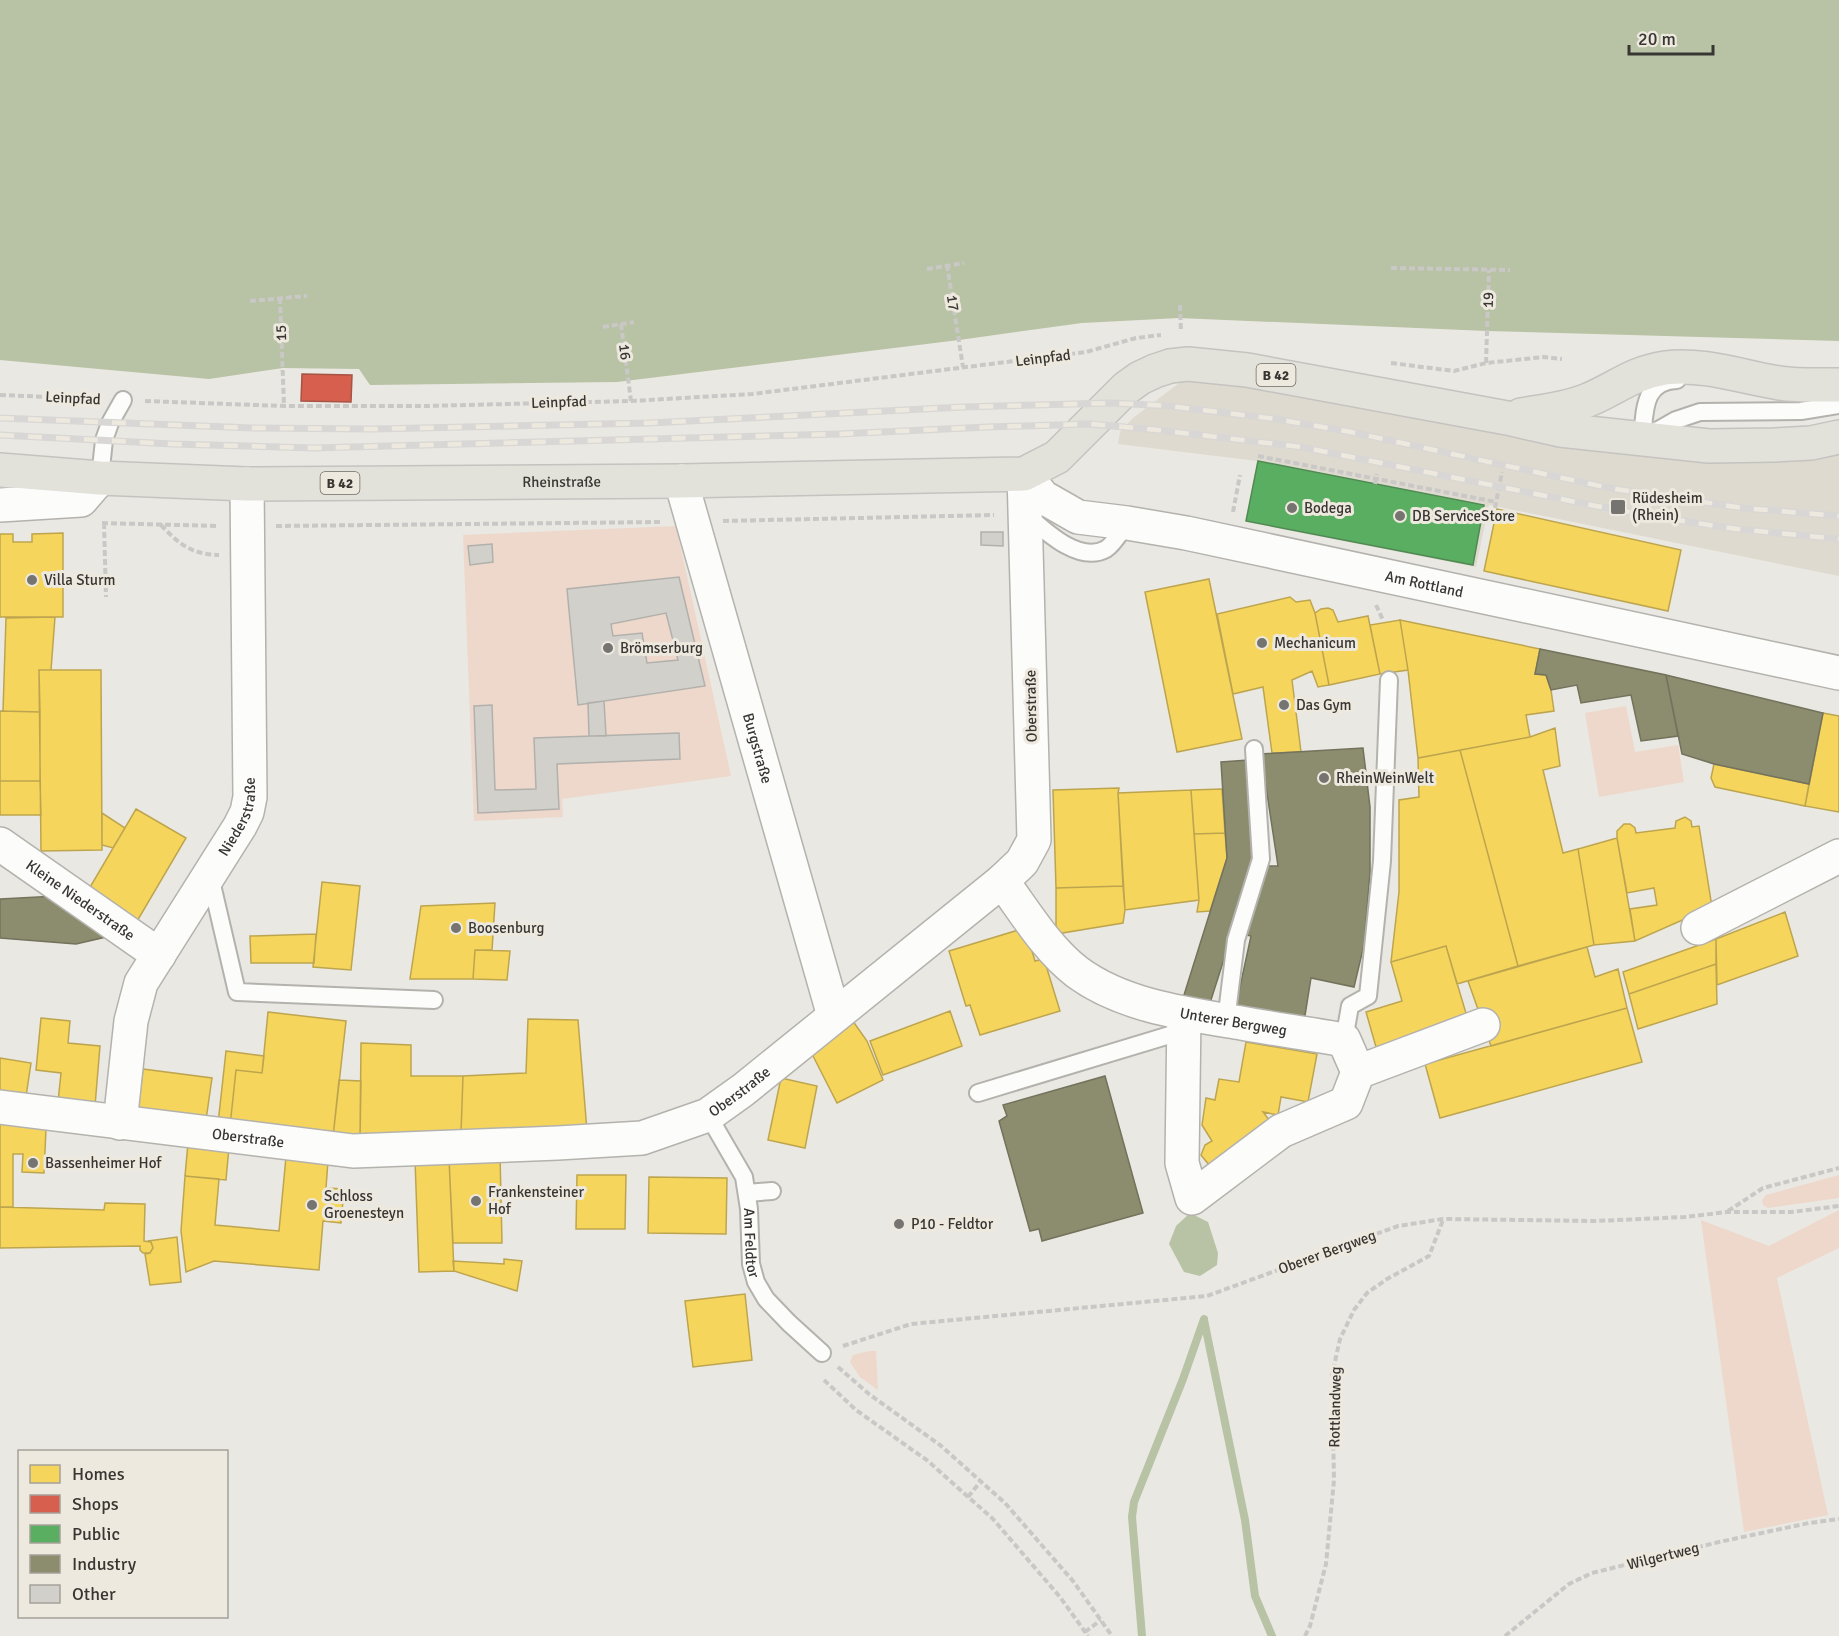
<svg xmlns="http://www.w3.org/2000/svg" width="1839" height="1636" font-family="Signika,sans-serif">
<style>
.built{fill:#dedacf}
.green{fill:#edd8cb}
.water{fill:#b8c2a4}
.homes{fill:#f6d55c;stroke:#bda54f;stroke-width:1.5}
.shops{fill:#d6604d;stroke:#a75345;stroke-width:1.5}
.public{fill:#5aae61;stroke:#508a53;stroke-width:1.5}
.industry{fill:#8c8c6e;stroke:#73725c;stroke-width:1.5}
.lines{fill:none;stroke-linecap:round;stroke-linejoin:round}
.stream{stroke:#b8c2a4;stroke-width:8}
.building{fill:#d2d0cb;stroke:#b2b0ac;stroke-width:1.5;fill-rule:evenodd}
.service-casing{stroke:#b4b2ad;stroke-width:20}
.minor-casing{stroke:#b4b2ad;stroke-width:36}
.primary-casing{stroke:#c5c3c0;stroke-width:36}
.path{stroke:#c9c8c6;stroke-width:4;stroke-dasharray:6 3;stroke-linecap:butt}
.service{stroke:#fcfcfb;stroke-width:16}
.minor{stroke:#fcfcfb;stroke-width:33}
.primary{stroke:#e2e1da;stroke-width:33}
.rail-casing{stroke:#d8d7d5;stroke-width:7}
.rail{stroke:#eee9df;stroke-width:4.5;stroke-dasharray:14;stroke-linecap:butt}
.poi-dot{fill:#767470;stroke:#eee9df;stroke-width:2}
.labels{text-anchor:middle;stroke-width:6;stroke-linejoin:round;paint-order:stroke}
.shield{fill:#eee9df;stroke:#6f6c66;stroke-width:1.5}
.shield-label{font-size:14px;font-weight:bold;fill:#383632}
.street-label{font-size:15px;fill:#383632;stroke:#eee9df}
.poi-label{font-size:15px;fill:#383632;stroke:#eee9df;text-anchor:start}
</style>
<rect width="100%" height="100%" fill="#eae8e2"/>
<!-- built -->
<path class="built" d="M1214,380l625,71v125l-350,-71 -13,62 -230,-45 11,-61 -139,-17 2,-12 13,-14 49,-37z"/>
<!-- green -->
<path class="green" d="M676,526l55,250 -169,23 1,18 -89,4 -11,-286z
M1626,706l9,46 43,-7 6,37 -85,15 -14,-84z
M1839,1175v23l-71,10 -5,-3 -1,-5 4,-5z
M1839,1210v38l-62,30 51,237 -84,17 -43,-312 68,26z
M869,1351h7l2,39 -18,-13 -10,-15 3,-7z"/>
<!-- water -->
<path class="water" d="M0,0h1839v341l-352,-10 -308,-13 -97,5 -123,17 -342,42 -247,3 -11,-16 -76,-1 -74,11 -209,-19z
M1190,1213l18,9 10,31 -1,12 -17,11 -16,-4 -15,-28 7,-18z"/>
<!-- homes -->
<path class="homes" d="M1497,509l184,41 -13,61 -184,-40z
M63,533v84h-63v-83h13v8h19v-8z
M1209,579l33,160 -65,13 -32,-160z
M1290,597l6,5 14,-2 5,13 14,72 -11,2 -6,-16 -20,9 9,72 -29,1 -9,-66 -30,7 -16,-80z
M1328,608l5,2 5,12 30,-6 12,58 -51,11 -14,-72 6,-4z
M55,617l-4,53h-12l1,42 -37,-1 3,-93z
M1400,620l140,29 -5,25 11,1 5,15 3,21 -28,4 4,22 -112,21 -10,-88z
M1400,620l8,50 -28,4 -10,-49z
M39,670h62l1,180 -61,1z
M0,711l40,1v69h-40z
M1823,713l16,3v96l-34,-6z
M1555,728l5,38 -17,4 20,83 15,-4 16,96 -76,21 -58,-216 70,-13z
M1460,750l58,216 -61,18 -11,-38 -55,16 8,-70v-92l20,-3 -1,-39z
M1714,764l95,20 -4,22 -90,-19 -4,-9z
M0,781h40l1,34h-41z
M1119,788l-1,5 5,93 -67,2 -3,-98z
M1222,789l3,44 -31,1 -3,-44z
M1191,790l8,110 -74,10 -7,-117z
M136,809l50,29 -50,85 -50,-29z
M102,813l23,15 -12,20 -11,-3z
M1685,817l6,4 1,6 7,-1 13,81 -77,34 -5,-32 27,-4 -3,-17 -27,5 -10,-55v-7l7,-7h6l5,4 1,5 39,-5 1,-7z
M1225,833l2,25 -17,53 -13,1 2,-12 -5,-66z
M1617,838l18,103 -41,4 -16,-96z
M322,882l38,4 -9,84 -38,-3z
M1123,886l2,24 -2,13 -67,11v-46z
M495,903l-3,47h-17l-2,29h-63l11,-73z
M1785,912l13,44 -81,29 -1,-46z
M1025,928l10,33 9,-2 16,52 -80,24 -10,-30 -4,1 -17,-55z
M316,934l-2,29h-63l-1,-27z
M1716,939v25l-87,30 -6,-22z
M1446,946l22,74 -92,27 -10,-35 36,-11 -11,-39z
M1587,947l8,30 23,-8 9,39 -136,38 -23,-65z
M475,950l35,1 -3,29 -34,-1z
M1716,964l1,40 -79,25 -9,-35z
M1627,1008l15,54 -202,56 -15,-54z
M950,1011l12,35 -79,29 -13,-34z
M268,1012l78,9 -13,116 -103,-11 6,-56 26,3z
M850,1017l17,24 16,39 -46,23 -25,-49z
M41,1018l29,3 -2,22 32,3 -5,60 -37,-4 3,-29 -25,-3z
M528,1019l50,1 9,111 -126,2 2,-57 63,-3z
M1246,1042l71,12 -9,48 -27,-5 -3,18 -15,-3 10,13 -59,46 -13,-16 4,-10 7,-4 -10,-16 4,-27 9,2 4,-21 20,3z
M361,1043l50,2v31h52l-2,57 -101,5z
M226,1051l38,5 -2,17 -26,-3 -6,56 -12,-2z
M0,1058l31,5 -6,40 -25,-3z
M143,1069l69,9 -7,49 -68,-9z
M781,1078l36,8 -12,62 -37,-8z
M339,1080l22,1 -1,57 -27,-1z
M0,1123l46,6 -2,44 -22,-1 1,-18h-10v53h-13z
M188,1143l41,4 -3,33 -41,-4z
M500,1154l2,89h-49l-4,-84z
M286,1157l42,4 -2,27 18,1 -3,34 -18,-2 -4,49 -105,-9 -28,11 -5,-41 4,-55 34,3 -4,46 64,6z
M449,1159l5,112 -35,1 -4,-112z
M577,1175h49l-1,54h-49z
M649,1177l78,1 -1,56 -78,-1z
M105,1203l40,1 -1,37 7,1 2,6 -3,5h-7l-3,-3v-4l-140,2v-41l104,3z
M177,1237l4,45 -31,3 -5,-31 5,-1 3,-5 -2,-6 -3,-1z
M504,1259l18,2 -5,30 -63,-20 -1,-10 51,3z
M745,1294l7,66 -59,7 -8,-66z"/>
<!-- shops -->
<path class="shops" d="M302,374l50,1 -1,27 -50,-1z"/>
<!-- public -->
<path class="public" d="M1258,461l226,44 -11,60 -227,-44z"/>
<!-- industry -->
<path class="industry" d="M1540,649l126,26 12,61 -37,5 -10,-46 -50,8 -4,-18 -26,5 -5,-15 -11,-1z
M1666,675l157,38 -14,71 -95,-20 -32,-10z
M1363,748l7,59v66l-6,72 -10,42 -43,-9 -8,50 -68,-18 16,-74 -10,-2 23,-68h14l-17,-112z
M1248,760l7,102 -45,141 -26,-8 43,-137 -6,-96z
M57,896l49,41 -30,7 -76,-6v-39z
M1105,1076l38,137 -101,28 -3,-12 -9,2 -31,-110 8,-5 -4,-11z"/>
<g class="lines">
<!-- stream -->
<path class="stream" d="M1204,1320l41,200 10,76 17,40
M1142,1636l-10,-119 2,-15 49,-123 21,-60"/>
</g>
<!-- building -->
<path class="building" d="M981,532h22v14l-22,-1z
M492,544l1,18 -23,3 -2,-19z
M679,577l26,109 -127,19 -11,-116zM666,613l12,47 -31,3 -5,-30 -29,3 -2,-12z
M604,701l2,35h-17l-1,-33z
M492,705l3,85 41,-1 -2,-51 145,-5 1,26 -123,5 2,45 -81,4 -4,-107z"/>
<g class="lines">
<!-- service casing -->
<g class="service-casing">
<g id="service">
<path d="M1648,436l28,-16 24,-8 101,-1 38,-6"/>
<path d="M1642,439c3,-26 0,-58 35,-59"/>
<path d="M100,478l4,-38 6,-17 13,-23"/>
<path d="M1027,515c18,16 52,49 79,34 8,-5 15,-18 21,-26"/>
<path d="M210,876l27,116 197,8"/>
<path d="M1226,1021l10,-81 25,-81 -7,-110"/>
<path d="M1344,1040l6,-34 18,-10 14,-135 7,-181"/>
<path d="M978,1093l205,-62"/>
<path id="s1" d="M708,1115l36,62 5,32 2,55 5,18 10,17 23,24 33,30"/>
<path d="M747,1193l25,-2"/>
</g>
</g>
<!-- minor casing -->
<g class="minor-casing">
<g id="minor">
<path id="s2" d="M1024,474l19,23 35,20 49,6 59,10 653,140"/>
<path id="s3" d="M681,481l153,535"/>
<path d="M0,505l81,-5 19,-22"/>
<path id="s4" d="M0,844l159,111"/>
<path id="s5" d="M1002,881c23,31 44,67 75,91 46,34 109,42 164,51 34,6 69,11 103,17l14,32 125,-47"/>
<path d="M1698,928l141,-72"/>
<path d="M1184,1014l-2,149 10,35 89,-67 65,-28 12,-31"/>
<path id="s6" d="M0,1107l353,44 205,-8 84,-5 66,-23 35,-25 259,-209 20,-19 12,-22 -10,-366"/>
<path id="s7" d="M120,1123l11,-102 10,-38 99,-157 7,-14 3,-15 -3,-313"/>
</g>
</g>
<!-- primary casing -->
<g class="primary-casing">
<g id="primary">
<path d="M1521,415c23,-4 46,-6 67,-15 29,-12 44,-27 77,-32 38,-5 77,9 114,15 20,3 40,2 60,2"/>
<path id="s8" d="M0,470l100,8 147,6 434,-3 343,-7 33,-17 69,-69 14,-10 15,-7 15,-5 18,-2 59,6 260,48 53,12 149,16 65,-1 37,-2 28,-6"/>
</g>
</g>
<!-- path -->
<path class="path" d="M947,265l16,102
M1391,268l119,2
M927,269l37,-6
M280,298l4,108
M250,301l57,-5
M1180,305l1,27
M621,324l10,77
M603,327l31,-5
M1391,363l63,8 32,-8 58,-6 18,2
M1486,363l3,-93
M0,395l98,4
M145,401l139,5h141l206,-5 121,-7 334,-42 50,-14 25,-3
M1258,456l238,46
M1375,484l2,-10
M1495,508l7,-36
M1233,512l7,-37
M723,521l271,-6
M102,523l115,3
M104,523l2,74
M161,525c19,20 30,29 58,30
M276,526l385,-4
M1376,605l7,15
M1728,1211l35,-23 76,-20
M843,1346l68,-22 296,-28 191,-70 45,-7 153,2 89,-4 42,-5h65l47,-6
M838,1367l31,27 71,51 65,58 68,78 39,55
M824,1380l32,30 72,51 65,58 67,78 28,39
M968,1497l13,-16
M1085,1632l16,-12
M1305,1636l5,-10 16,-62 8,-84 -2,-105 8,-36 14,-29 13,-17 20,-14 42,-23 14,-36
M1505,1636l64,-52 23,-11 127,-31 90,-19 30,-4"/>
<!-- service -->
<use href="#service" class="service"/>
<!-- minor -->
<use href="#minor" class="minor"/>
<!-- primary -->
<use href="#primary" class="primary"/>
<!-- rail casing -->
<g class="rail-casing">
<path id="rail" d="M0,418l252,10 122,1 275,-6 314,-16 149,-4 57,3 107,13 75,13 258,56 134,20 96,8
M0,435l173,9 140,4 526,-14 149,-7 102,-3 68,6 143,17 295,59 73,13 68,10 102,10"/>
</g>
<!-- rail -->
<use href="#rail" class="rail"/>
</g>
<!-- markers -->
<g class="poi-dot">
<rect x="1610" y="499" width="16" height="16" rx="3"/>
<circle cx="1292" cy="508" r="6"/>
<circle cx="1400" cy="516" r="6"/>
<circle cx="32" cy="580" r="6"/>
<circle cx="1262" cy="643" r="6"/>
<circle cx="608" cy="648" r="6"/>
<circle cx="1284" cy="705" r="6"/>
<circle cx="1324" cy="778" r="6"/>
<circle cx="456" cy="928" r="6"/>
<circle cx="33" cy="1163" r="6"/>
<circle cx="476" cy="1201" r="6"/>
<circle cx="312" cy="1205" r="6"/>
<circle cx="899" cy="1224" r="6"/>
</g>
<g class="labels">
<!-- shield labels -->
<g class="shield">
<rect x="1256.5" y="364" width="39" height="22" rx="4.5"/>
<rect x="320.5" y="472" width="39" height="22" rx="4.5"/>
</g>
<g class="shield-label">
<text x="1276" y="380">B 42</text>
<text x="340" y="488">B 42</text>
</g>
<!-- street labels -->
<g class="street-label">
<text transform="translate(1488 300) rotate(-88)" y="5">19</text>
<text transform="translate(953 303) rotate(81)" y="5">17</text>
<text transform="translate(281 333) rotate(-92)" y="5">15</text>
<text transform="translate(625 352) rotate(83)" y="5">16</text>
<text transform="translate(1043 358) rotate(-7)" y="5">Leinpfad</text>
<text transform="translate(73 398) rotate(3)" y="5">Leinpfad</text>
<text transform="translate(559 402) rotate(-2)" y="5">Leinpfad</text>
<text dy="5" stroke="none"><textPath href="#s8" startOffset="562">Rheinstraße</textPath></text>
<text dy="5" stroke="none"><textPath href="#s2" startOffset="423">Am Rottland</textPath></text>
<text transform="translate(1031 706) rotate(-91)" y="5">Oberstraße</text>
<text dy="5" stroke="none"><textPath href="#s3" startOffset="278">Burgstraße</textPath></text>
<text dy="5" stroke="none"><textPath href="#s7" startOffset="336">Niederstraße</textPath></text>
<text dy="5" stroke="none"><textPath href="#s4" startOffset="98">Kleine Niederstraße</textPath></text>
<text dy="5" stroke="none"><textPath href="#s5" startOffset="284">Unterer Bergweg</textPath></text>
<text dy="5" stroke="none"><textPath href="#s6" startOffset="754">Oberstraße</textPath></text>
<text dy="5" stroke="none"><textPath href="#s6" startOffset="250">Oberstraße</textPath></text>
<text dy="5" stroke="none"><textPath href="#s1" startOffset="138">Am Feldtor</textPath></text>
<text transform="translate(1327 1252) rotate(-20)" y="5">Oberer Bergweg</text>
<text transform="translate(1335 1407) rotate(-89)" y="5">Rottlandweg</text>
<text transform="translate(1663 1556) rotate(-14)" y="5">Wilgertweg</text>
</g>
<!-- poi labels -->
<g class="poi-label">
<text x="1632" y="503">Rüdesheim<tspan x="1632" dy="17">(Rhein)</tspan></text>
<text x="1304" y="513">Bodega</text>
<text x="1412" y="521">DB ServiceStore</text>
<text x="44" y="585">Villa Sturm</text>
<text x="1274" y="648">Mechanicum</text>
<text x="620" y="653">Brömserburg</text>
<text x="1296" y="710">Das Gym</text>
<text x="1336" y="783">RheinWeinWelt</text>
<text x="468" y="933">Boosenburg</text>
<text x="45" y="1168">Bassenheimer Hof</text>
<text x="488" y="1197">Frankensteiner<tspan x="488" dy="17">Hof</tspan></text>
<text x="324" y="1201">Schloss<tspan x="324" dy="17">Groenesteyn</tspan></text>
<text x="911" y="1229">P10 - Feldtor</text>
</g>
</g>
<!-- legend -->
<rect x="18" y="1450" width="210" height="168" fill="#eee9df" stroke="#a5a19a" stroke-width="1.5"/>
<rect x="30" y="1465" width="30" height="18" fill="#f6d55c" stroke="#a5a19a" stroke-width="1.5"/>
<text x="72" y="1480" font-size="18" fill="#383632">Homes</text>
<rect x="30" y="1495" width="30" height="18" fill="#d6604d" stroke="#a5a19a" stroke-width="1.5"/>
<text x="72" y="1510" font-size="18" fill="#383632">Shops</text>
<rect x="30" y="1525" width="30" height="18" fill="#5aae61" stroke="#a5a19a" stroke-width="1.5"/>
<text x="72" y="1540" font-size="18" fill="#383632">Public</text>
<rect x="30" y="1555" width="30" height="18" fill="#8c8c6e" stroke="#a5a19a" stroke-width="1.5"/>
<text x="72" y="1570" font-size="18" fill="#383632">Industry</text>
<rect x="30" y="1585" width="30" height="18" fill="#d2d0cb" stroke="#a5a19a" stroke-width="1.5"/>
<text x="72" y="1600" font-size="18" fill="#383632">Other</text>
<!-- scale -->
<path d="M1629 45v9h84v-9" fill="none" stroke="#383632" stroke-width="3"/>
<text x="1638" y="45" font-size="18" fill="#383632" stroke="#eee9df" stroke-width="4.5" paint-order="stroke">20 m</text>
</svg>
